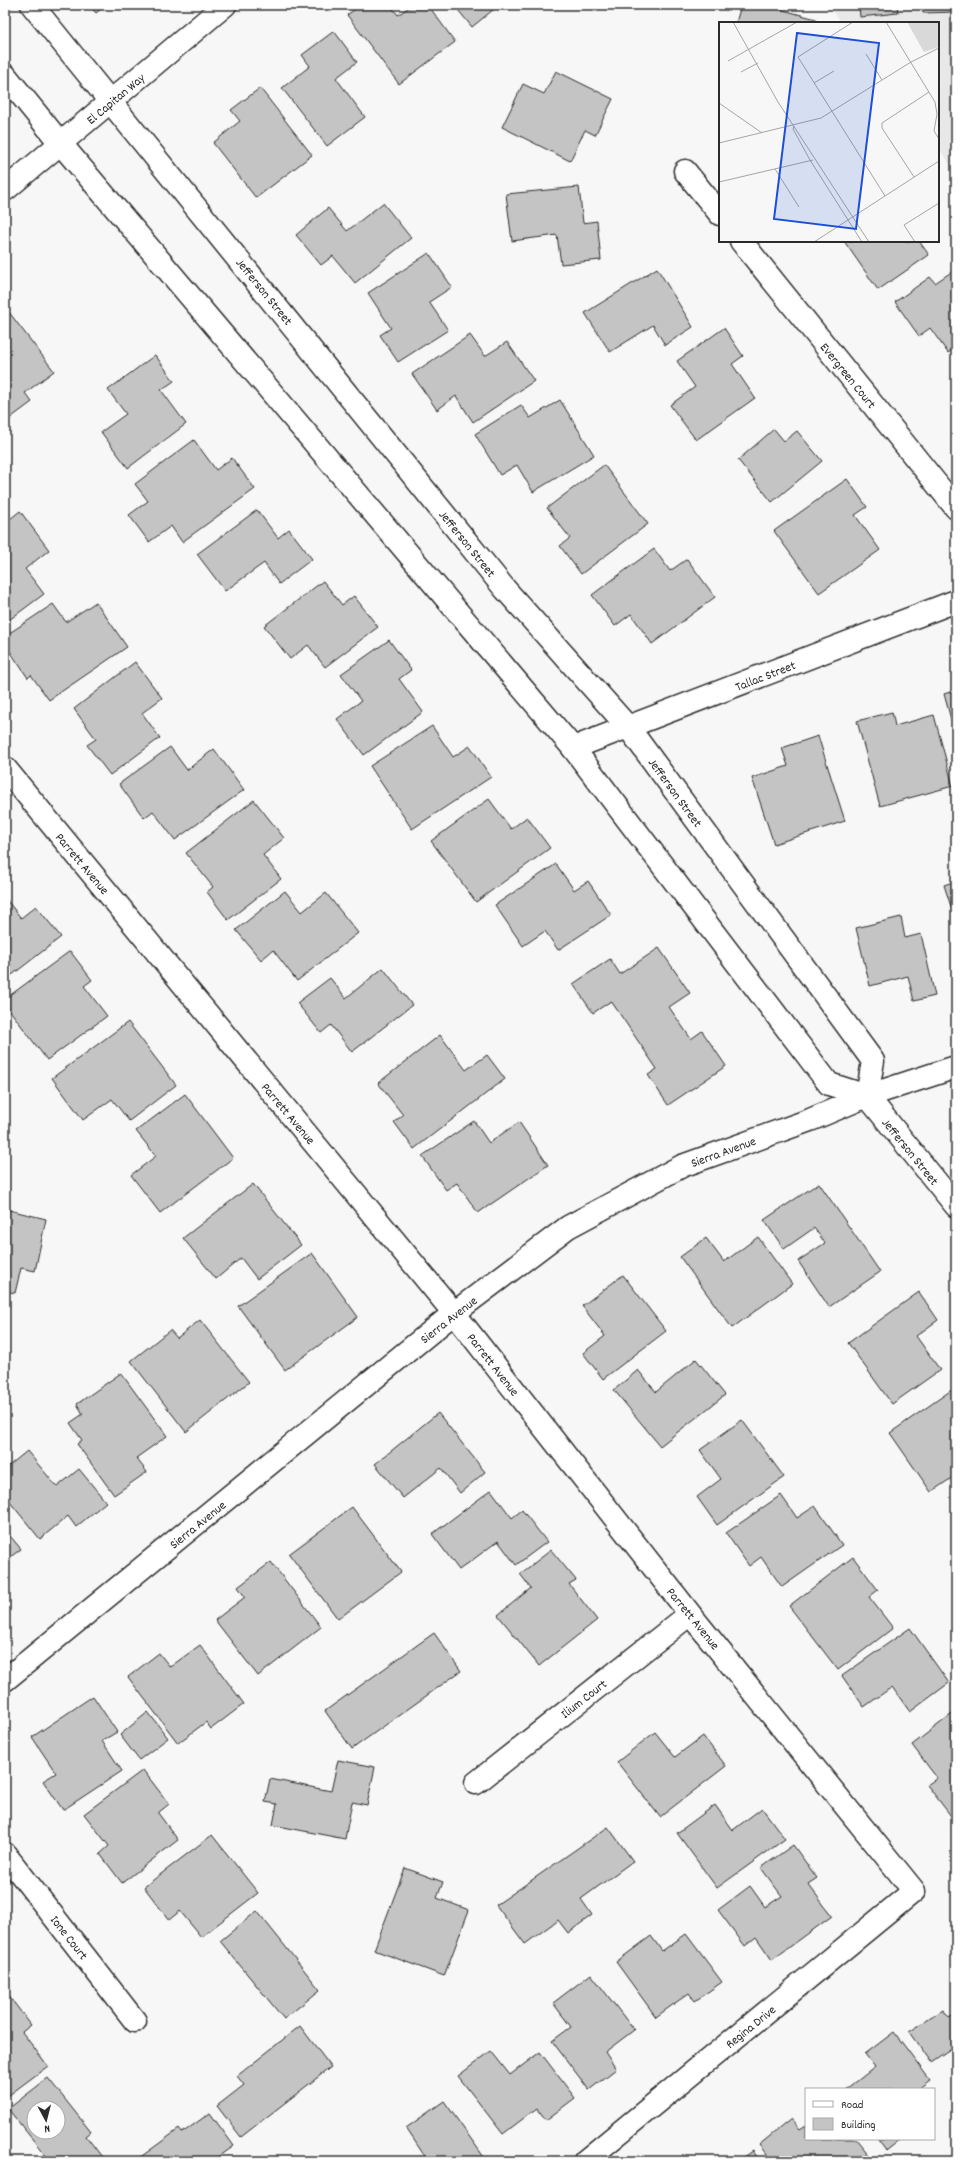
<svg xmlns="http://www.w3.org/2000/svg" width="961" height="2166" font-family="Dekko,sans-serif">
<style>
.built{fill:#e8e8e8}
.building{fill:#c4c4c4;stroke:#2b2b2b;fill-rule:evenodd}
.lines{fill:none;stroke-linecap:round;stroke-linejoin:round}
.minor-casing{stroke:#2b2b2b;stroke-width:25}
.tertiary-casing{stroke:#2b2b2b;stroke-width:25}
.secondary-casing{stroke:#2b2b2b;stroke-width:25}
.minor{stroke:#fff;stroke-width:22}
.tertiary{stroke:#fff;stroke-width:22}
.secondary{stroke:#fff;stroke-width:22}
.labels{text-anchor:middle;stroke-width:3;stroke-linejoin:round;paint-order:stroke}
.street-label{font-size:13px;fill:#2b2b2b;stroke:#fff}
.inset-road{fill:none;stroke:#a5a5a5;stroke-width:1}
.view{fill:#1d4ed8;fill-opacity:0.15;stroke:#1d4ed8;stroke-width:2}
.inset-edge{fill:none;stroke:#2b2b2b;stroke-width:2}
</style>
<rect width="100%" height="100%" fill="#f7f7f7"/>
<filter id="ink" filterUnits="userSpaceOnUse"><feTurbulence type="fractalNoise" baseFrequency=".025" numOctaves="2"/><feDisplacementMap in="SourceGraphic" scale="8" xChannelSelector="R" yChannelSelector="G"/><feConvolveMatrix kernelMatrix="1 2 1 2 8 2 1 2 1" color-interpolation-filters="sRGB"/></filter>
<g filter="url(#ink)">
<!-- built -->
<path class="built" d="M828,5h128v166l-18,-23v-125h-96z"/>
<!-- building -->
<path class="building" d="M89,5h17l-10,8z
M361,5h29l8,10 14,-10h16l27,37 -56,42 -52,-69z
M454,5h45l-27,22z
M741,5h24l51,14 -1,4h-79z
M859,5h38l1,8 -38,4z
M922,5h34v7l-33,1z
M334,31l23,31 -21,16 29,39 -38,29 -45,-58 28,-22 -8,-11z
M556,71l57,28 -18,36 -10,-5 -15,31 -68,-34 21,-43 21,10z
M260,88l52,67 -56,43 -43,-55 27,-22 -9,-11z
M579,187l4,36 14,-2 4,39 -40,4 -4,-29 -45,6 -6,-47z
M383,203l28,35 -56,45 -22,-27 -12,9 -25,-30 32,-27 19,23z
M844,241h75l10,14 -51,35z
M429,253l23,34 -23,15 19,28 -50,32 -18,-27 11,-7 -23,-35z
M657,268l36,59 -28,18 -12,-20 -43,27 -25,-39z
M956,269v78l-8,6 -18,-25 -11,8 -24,-34 35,-25 5,6z
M5,307l49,64 -29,22 7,9 -27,20z
M724,328l19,28 -11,8 23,34 -59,42 -26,-35 25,-18 -18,-26z
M470,335l15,21 22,-14 27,39 -61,41 -17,-26 -19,14 -25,-36z
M155,355l19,26 -13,9 25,34 -58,44 -27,-36 25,-18 -18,-24z
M560,400l34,55 -61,37 -16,-27 -17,10 -25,-41 46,-29 9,13z
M774,429l10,12 13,-10 25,30 -50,41 -34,-42z
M194,440l22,30 16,-12 23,31 -73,53 -11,-16 -22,16 -20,-27 19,-14 -13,-17z
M604,465l44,59 -67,50 -21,-28 10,-8 -23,-30z
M847,479l20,28 -12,8 25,35 -61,43 -45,-62z
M257,510l21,28 11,-9 23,30 -33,25 -15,-21 -39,28 -28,-37z
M20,511l29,39 -24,19 19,25 -39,29v-100z
M654,549l16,22 17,-12 28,38 -63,47 -21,-30 -16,12 -23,-31z
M323,581l19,24 12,-9 24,31 -53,40 -17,-22 -18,14 -26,-33z
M96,602l31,45 -78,53 -18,-25 -3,3 -23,-34v-8l48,-32 13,18z
M389,640l22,30 -12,9 24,33 -59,43 -27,-36 24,-18 -20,-27z
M135,662l27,36 -20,15 18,25 -50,37 -23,-30 9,-6 -22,-30z
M956,690v44h-1l-11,-40z
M892,712l3,14 39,-11 19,71 -73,20 -23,-85z
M432,726l21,31 17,-11 21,31 -79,52 -42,-63z
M818,736l27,85 -71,23 -22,-66 36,-12 -6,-18z
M170,747l17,23 27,-21 30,41 -69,50 -22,-29 -9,7 -25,-34z
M489,799l22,30 16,-12 23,31 -74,54 -45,-61z
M254,800l30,38 -21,17 18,24 -53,41 -21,-28 6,-5 -27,-34z
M556,864l18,26 14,-9 23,34 -53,35 -13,-19 -22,15 -28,-41z
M956,881v41l-12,-37z
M285,891l17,21 24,-19 32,40 -61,48 -24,-31 -12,10 -25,-30z
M5,898l16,20 15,-12 25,31 -49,38 -7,-9z
M901,917l4,21 16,-4 14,62 -21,5 -6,-25 -38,10 -14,-58z
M659,948l31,45 -21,14 22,32 11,-8 24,35 -58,39 -20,-30 9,-6 -46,-68 -18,12 -20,-29 37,-25 10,15z
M70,951l22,29 -8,6 23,30 -60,44 -42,-56v-5z
M383,968l29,37 -60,47 -21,-27 -10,8 -24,-30 33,-25 16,20z
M128,1022l48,63 -47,36 -17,-22 -29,21 -31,-42z
M440,1035l26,35 21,-15 18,24 -91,70 -20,-27 9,-7 -25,-32z
M185,1094l48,64 -73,55 -29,-38 25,-19 -20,-25z
M474,1121l15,22 30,-21 29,43 -70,48 -21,-30 -11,7 -24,-34z
M819,1183l61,89 -51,35 -31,-46 27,-18 -11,-15 -30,21 -20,-29z
M253,1184l48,61 -44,34 -16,-21 -25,21 -33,-41z
M5,1209l41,10 -11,52 -14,-3 -6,25 -10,-2z
M758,1237l34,47 -60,44 -52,-71 26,-19 18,24z
M312,1253l46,64 -73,53 -47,-64z
M623,1275l43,56 -63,48 -20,-26 22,-17 -23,-30z
M919,1292l19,28 -22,16 24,34 -48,34 -44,-61z
M200,1320l49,62 -63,50 -55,-71 39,-31 7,8z
M696,1359l29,36 -65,51 -46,-56 24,-20 18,22z
M121,1373l46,63 -31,22 11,14 -33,23 -37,-51 5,-4 -12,-17 13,-9 -6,-10z
M956,1387v88l-25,17 -41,-59z
M438,1413l47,59 -25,21 -19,-25 -38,30 -28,-34z
M742,1420l42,57 -67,48 -20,-28 24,-18 -21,-29z
M27,1451l30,36 22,-18 27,33 -30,25 -8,-11 -28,23 -35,-43v-27z
M491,1490l21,28 10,-8 25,32 -31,23 -18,-24 -39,29 -27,-36z
M781,1495l16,23 18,-12 27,39 -60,42 -21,-30 -12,9 -23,-33z
M352,1507l49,65 -63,47 -49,-65z
M5,1530l16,19 -16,12z
M551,1550l25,30 -7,4 28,36 -58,46 -41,-51 33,-27 -11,-14z
M853,1557l25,33 -9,7 24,31 -55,42 -49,-64z
M271,1562l50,65 -63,49 -43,-56 30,-23 -7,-10z
M910,1628l39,55 -39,29 -18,-25 -28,20 -22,-31z
M434,1633l27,38 -109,78 -27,-38z
M200,1645l44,59 -33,25 -5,-7 -28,21 -50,-66 31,-24 11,14z
M93,1696l24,36 -15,9 20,30 -59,39 -20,-29 13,-8 -24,-36z
M956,1711v101l-5,4 -24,-31 10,-7 -25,-33z
M148,1712l20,26 -29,22 -19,-25z
M655,1732l20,25 28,-21 23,30 -66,51 -43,-55z
M338,1760l37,7 -8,38 -15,-3 -7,37 -72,-14 4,-21 -12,-2 5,-23 61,12z
M143,1770l26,34 -11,9 20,27 -56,43 -22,-29 9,-8 -25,-32z
M715,1805l18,25 29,-22 23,31 -68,49 -40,-55z
M608,1827l25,34 -52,38 11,16 -24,18 -10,-13 -33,24 -29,-39z
M212,1835l46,58 -57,44 -21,-26 -11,9 -25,-33z
M793,1845l24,33 -9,6 24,32 -60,44 -16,-23 -11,9 -27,-36 32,-24 15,21 17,-11 -21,-28z
M405,1868l38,14 -6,16 32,12 -25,66 -70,-26z
M257,1911l63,79 -36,29 -64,-78z
M686,1934l36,48 -27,19 -6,-8 -33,24 -40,-55 35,-26 11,15z
M591,1974l43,56 -29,22 11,17 -27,21 -37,-49 19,-14 -18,-24z
M8,1995l23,30 -9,7 26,34 -43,32v-101z
M943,2010l6,8 7,-4v32l-25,17 -22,-31z
M300,2026l31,41 -90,70 -24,-31 27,-21 -7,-9z
M894,2032l36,48 -12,9h-71l28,-22 -10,-13z
M491,2051l19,24 30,-23 35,46 -29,22 -9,-12 -34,26 -45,-58z
M48,2078l43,54 -5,4 19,25h-55l-42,-52zM34,2108h24v24h-24z
M444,2101l42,59 -2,1h-62l4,-3 -20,-30z
M210,2113l24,33 -21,15h-78l44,-32 3,4z
M791,2119l9,10 6,-4v14h50l18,22h-102l-13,-16z
M877,2139h24l-15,12z
M752,2151l7,10h-22z"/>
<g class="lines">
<!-- minor casing -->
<g class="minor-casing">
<path id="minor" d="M685,171l35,43
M5,190l220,-185
M741,241l215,267
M573,748l383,-147
M5,768l449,545 236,301 224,277 -329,270
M5,1680l449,-367 114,-86 114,-61 128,-46 57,-24
M476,1783l214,-169
M5,1854l130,167"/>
</g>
<!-- tertiary casing -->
<g class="tertiary-casing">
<path id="tertiary" d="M867,1096l89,-29"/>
</g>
<!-- secondary casing -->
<g class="secondary-casing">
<path id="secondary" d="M32,5l473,584 123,138 245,334 -6,35
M5,75l56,69 512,604 256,336 38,12 89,110"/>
</g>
<!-- minor -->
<use href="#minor" class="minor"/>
<!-- tertiary -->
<use href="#tertiary" class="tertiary"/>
<!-- secondary -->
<use href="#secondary" class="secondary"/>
</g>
</g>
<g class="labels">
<!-- street labels -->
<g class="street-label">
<text transform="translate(115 98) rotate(-40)" y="5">El Capitan Way</text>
<text transform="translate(265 291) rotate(51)" y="5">Jefferson Street</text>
<text transform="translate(849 375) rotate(51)" y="5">Evergreen Court</text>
<text transform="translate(468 543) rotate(51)" y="5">Jefferson Street</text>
<text transform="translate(765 675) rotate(-21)" y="5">Tallac Street</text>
<text transform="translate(676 792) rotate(54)" y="5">Jefferson Street</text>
<text transform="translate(83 863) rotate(50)" y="5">Parrett Avenue</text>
<text transform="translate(289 1113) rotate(50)" y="5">Parrett Avenue</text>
<text transform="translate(723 1151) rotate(-20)" y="5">Sierra Avenue</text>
<text transform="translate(911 1151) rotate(51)" y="5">Jefferson Street</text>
<text transform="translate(448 1319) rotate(-38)" y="5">Sierra Avenue</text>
<text transform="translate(494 1364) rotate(52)" y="5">Parrett Avenue</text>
<text transform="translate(197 1524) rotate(-39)" y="5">Sierra Avenue</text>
<text transform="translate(694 1618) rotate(51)" y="5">Parrett Avenue</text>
<text transform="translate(583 1698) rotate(-38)" y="5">Ilium Court</text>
<text transform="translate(70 1937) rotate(52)" y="5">Ione Court</text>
<text transform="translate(750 2026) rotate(-39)" y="5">Regina Drive</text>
</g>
</g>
<!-- overview -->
<g transform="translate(719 22)">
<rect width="220" height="220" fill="#f7f7f7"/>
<path d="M188,0h32v25l-15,5z" fill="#d9d9d9"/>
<path class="inset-road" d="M14,0l45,80 91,140M134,0l-55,35 87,139M167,0l49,80 2,12 -3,17 5,8M147,32l16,26M9,39l69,-39M22,50l17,-9M95,61l20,-12M0,81l43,30M75,104l-1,3 17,31 52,82M0,121l102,-25 90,-56 28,-14M56,147l24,38M195,155l-32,-49v-5l47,-31M0,160l94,-22M95,220l125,-81M196,220l-11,-17 35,-22"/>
<path class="view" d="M78,11l82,10 -23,186 -82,-10z"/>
<rect width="220" height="220" class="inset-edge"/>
</g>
<!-- margin -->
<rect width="961" height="2166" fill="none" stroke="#fff" stroke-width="20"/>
<rect x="10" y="10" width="941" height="2146" fill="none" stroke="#2b2b2b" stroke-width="1.5" filter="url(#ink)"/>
<!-- legend -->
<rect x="805" y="2088" width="130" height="52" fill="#ffffff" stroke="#aaaaaa"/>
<rect x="813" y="2101" width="20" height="6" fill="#ffffff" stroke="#aaaaaa"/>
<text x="841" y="2108" font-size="12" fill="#2b2b2b">Road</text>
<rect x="813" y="2118" width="20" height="12" fill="#c4c4c4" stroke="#aaaaaa"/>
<text x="841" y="2128" font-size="12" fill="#2b2b2b">Building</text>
<!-- north arrow -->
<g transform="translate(46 2120) rotate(173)"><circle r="19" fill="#ffffff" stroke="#aaaaaa"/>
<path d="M0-3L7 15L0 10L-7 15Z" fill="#2b2b2b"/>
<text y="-6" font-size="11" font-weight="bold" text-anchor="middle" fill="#2b2b2b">N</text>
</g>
</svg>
